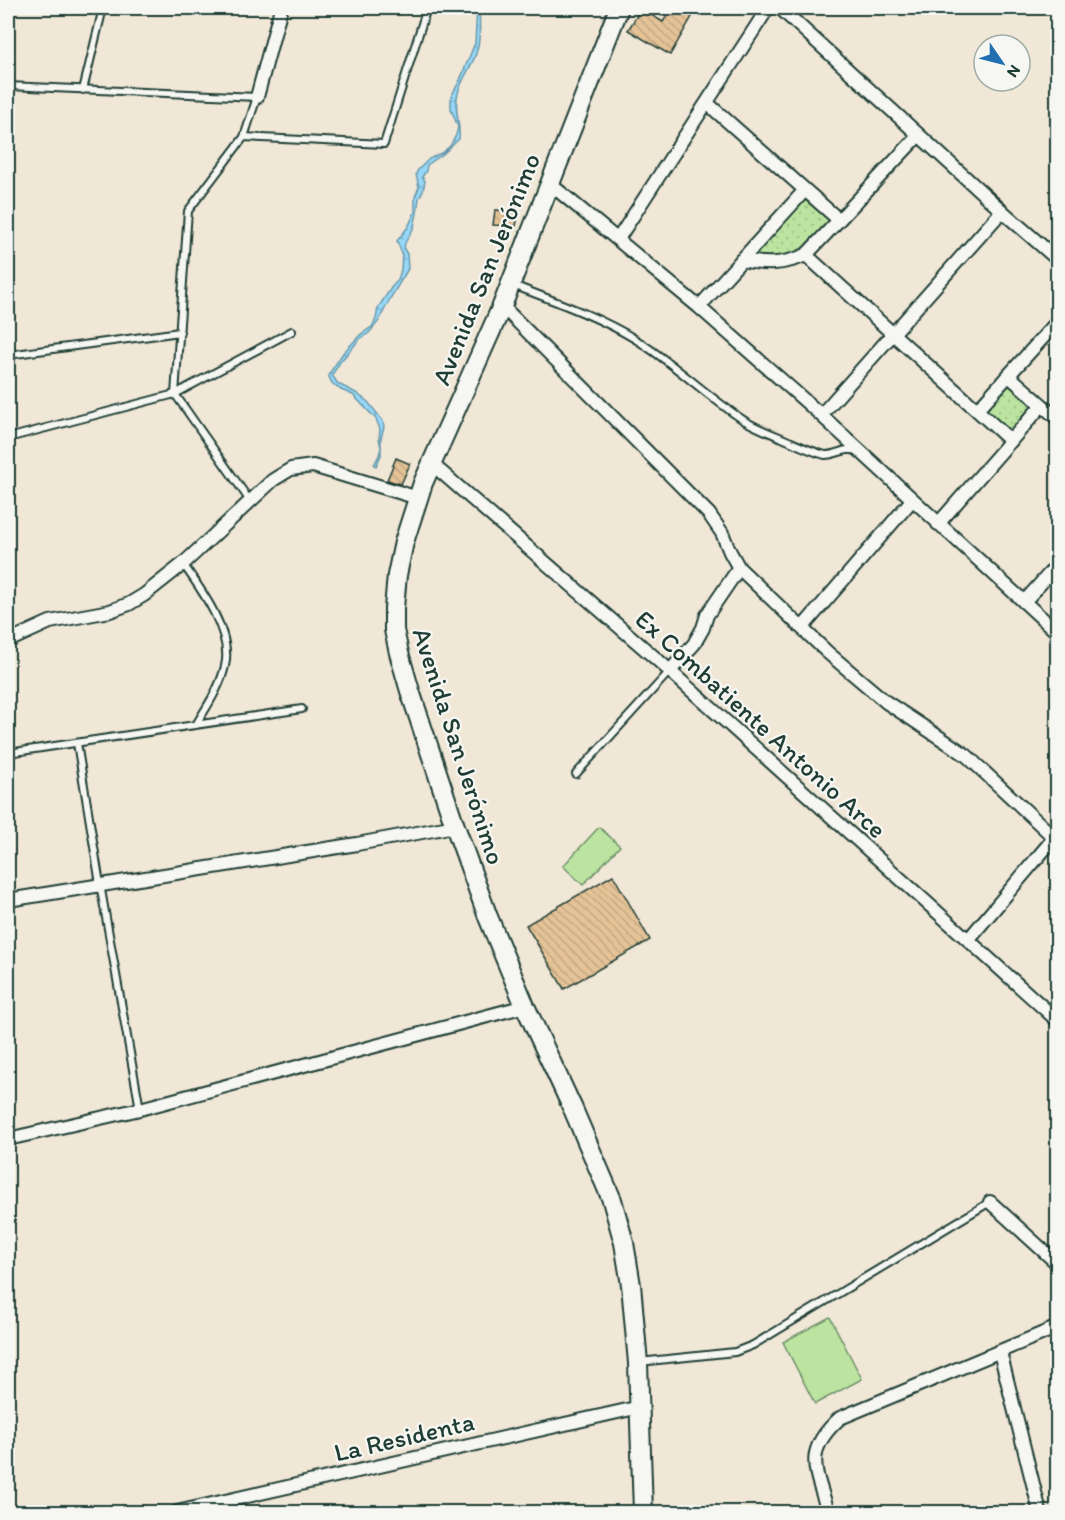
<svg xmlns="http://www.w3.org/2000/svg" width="1065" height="1520" font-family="Itim,sans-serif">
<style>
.grass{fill:url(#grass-dots);stroke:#6e906a;stroke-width:1.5}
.green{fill:#bce4a0;stroke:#6e906a;stroke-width:1.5}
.water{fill:url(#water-ripples);stroke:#6799aa;stroke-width:1.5}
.building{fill:url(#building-back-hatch);stroke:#1f3d34;stroke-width:1.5}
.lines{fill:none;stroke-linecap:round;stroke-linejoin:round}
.lane-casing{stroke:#1f3d34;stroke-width:10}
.street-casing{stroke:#1f3d34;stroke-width:16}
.secondary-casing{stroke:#1f3d34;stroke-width:22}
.lane{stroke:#f6f6f2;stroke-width:6}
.street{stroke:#f6f6f2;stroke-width:12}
.secondary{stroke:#f6f6f2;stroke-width:18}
.labels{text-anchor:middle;stroke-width:4.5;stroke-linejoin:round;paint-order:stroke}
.street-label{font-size:26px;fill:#1f3d34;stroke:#f6f6f2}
</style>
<defs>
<pattern id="grass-dots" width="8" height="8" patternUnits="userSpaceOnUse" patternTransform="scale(1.5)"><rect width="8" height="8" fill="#bce4a0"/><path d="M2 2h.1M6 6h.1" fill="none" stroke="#a1c48a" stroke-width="1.8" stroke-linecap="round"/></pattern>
<pattern id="water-ripples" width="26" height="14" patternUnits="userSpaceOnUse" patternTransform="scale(1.5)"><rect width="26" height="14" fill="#97d7f8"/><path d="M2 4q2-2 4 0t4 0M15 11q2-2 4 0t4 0" fill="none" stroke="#82b9d5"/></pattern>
<pattern id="building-back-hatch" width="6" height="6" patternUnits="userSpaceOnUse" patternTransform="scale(1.5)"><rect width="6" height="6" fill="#e5c397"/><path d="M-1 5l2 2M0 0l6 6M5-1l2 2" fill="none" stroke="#c4a883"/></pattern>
</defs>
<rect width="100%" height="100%" fill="#f1e7d7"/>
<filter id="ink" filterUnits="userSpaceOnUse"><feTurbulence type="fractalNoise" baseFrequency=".0167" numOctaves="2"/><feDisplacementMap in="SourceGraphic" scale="12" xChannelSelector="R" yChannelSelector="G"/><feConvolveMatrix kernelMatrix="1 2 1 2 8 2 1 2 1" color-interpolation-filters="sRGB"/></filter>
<g filter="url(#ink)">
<!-- grass -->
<path class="grass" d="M805,200l24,20 -1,2c-23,26 -35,41 -73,34v-2z
M1009,384l25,22 -23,26 -25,-22z"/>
<!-- green -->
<path class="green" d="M599,827l21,19 -37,39 -20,-19z
M830,1317l32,62 -47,25 -32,-62z"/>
<!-- water -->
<path class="water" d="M477,8h2c1,16 2,35 -5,51 -5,11 -13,22 -16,34 -5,16 3,30 1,46l-16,15 -16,11 -1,6 -4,6 3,4 -2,10 -4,7 -2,15 -3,14 -9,16 -1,6 3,5 1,15 -17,28 -13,25 -9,11 -9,6 -20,23 -8,13 6,9 18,9 12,9 15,19 1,6 -3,11v17l-5,11 -2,-1 5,-10 2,-7 -2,-10 1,-9 -4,-10 -23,-24 -12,-5 -9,-7 -3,-6v-3l14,-21 18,-19 11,-7 4,-8 2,-11 13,-20 7,-8 3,-10 1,-16 -5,-13 11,-14 7,-15v-15l4,-10 -3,-13 2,-4 11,-11 14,-7 7,-6 6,-11 2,-8 -7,-18v-12l9,-17 15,-37z"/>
<!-- building -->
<path class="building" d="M672,8h25l-27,47 -42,-25 13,-21 22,13z
M495,210l24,1 -3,15 -23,-1z
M396,458l14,6 -9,20 -14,-4z
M613,875l37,65 -86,49 -38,-64z"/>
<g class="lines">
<!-- lane casing -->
<g class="lane-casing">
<path id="lane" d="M8,86l249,11 -13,40 -56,74 -13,183 75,107
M83,90l20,-82
M244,137l140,7 43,-136
M513,285c41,16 84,31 122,54 39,24 71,57 110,82 12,7 25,12 37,17 14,6 28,13 43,17 13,0 19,-8 32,-4
M8,355l172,-23
M8,438l167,-44 117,-63
M183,564c18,25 50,69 42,102 -5,22 -18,40 -29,59
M77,743l23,141 40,225
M8,753l294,-44
M576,774l94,-103
M639,1362l96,-10 18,-7 237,-143"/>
</g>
<!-- street casing -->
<g class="street-casing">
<path id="street" d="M780,8l222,203 56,49
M257,97l24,-89
M707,103l132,117
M549,183l150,124 122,108 237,218
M618,239l150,-231
M806,255l205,186
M741,260c25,5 42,5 65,-5l113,-120
M502,306l207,208 13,19 8,19 9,16 88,84 59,50 80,53 92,86
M699,307l106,-117
M1009,376l49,43
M977,410l81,-89
M821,415l181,-204
M432,464l229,199 397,358
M938,524l104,-119
M1024,602l34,-38
M802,628l110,-128
M8,641l42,-19 60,-11 19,-7 15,-9 39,-31 90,-84 18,-11 22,-3 105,32
M670,671l24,-27 9,-16 4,-13 32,-47
M8,900l349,-56 98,-18
M968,940l86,-102
M8,1139l132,-30 385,-103
M990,1202l68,62
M1000,1352l40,160
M177,1512l463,-105
M828,1512c-12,-42 -26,-60 12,-94l218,-91"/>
</g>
<!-- secondary casing -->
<g class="secondary-casing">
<path id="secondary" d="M619,8l-117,298 -79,177 -19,59 -7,33 -3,33v22l5,23 11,38 45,135 33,91 37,89 48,103 39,91 12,43 7,42 7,78 5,149"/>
</g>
<!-- lane -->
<use href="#lane" class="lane"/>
<!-- street -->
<use href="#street" class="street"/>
<!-- secondary -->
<use href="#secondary" class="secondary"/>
</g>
</g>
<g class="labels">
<!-- street labels -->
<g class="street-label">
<text transform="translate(486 269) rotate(-68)" y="9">Avenida San Jerónimo</text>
<text transform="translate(761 724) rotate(42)" y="9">Ex Combatiente Antonio Arce</text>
<text transform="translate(459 746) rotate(72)" y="9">Avenida San Jerónimo</text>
<text transform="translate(404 1437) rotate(-13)" y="9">La Residenta</text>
</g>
</g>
<!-- margin -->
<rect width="1065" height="1520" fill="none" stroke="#f6f6f2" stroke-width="30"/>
<rect x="15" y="15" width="1035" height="1490" fill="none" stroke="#1f3d34" stroke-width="2" filter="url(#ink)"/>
<!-- north arrow -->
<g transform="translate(1002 63) rotate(125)"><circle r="28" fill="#f6f6f2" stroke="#a0aca6" stroke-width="1.5"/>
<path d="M0-4.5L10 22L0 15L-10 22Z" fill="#1f6fb2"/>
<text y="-9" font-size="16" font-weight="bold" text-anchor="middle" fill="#1f3d34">N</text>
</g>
</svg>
